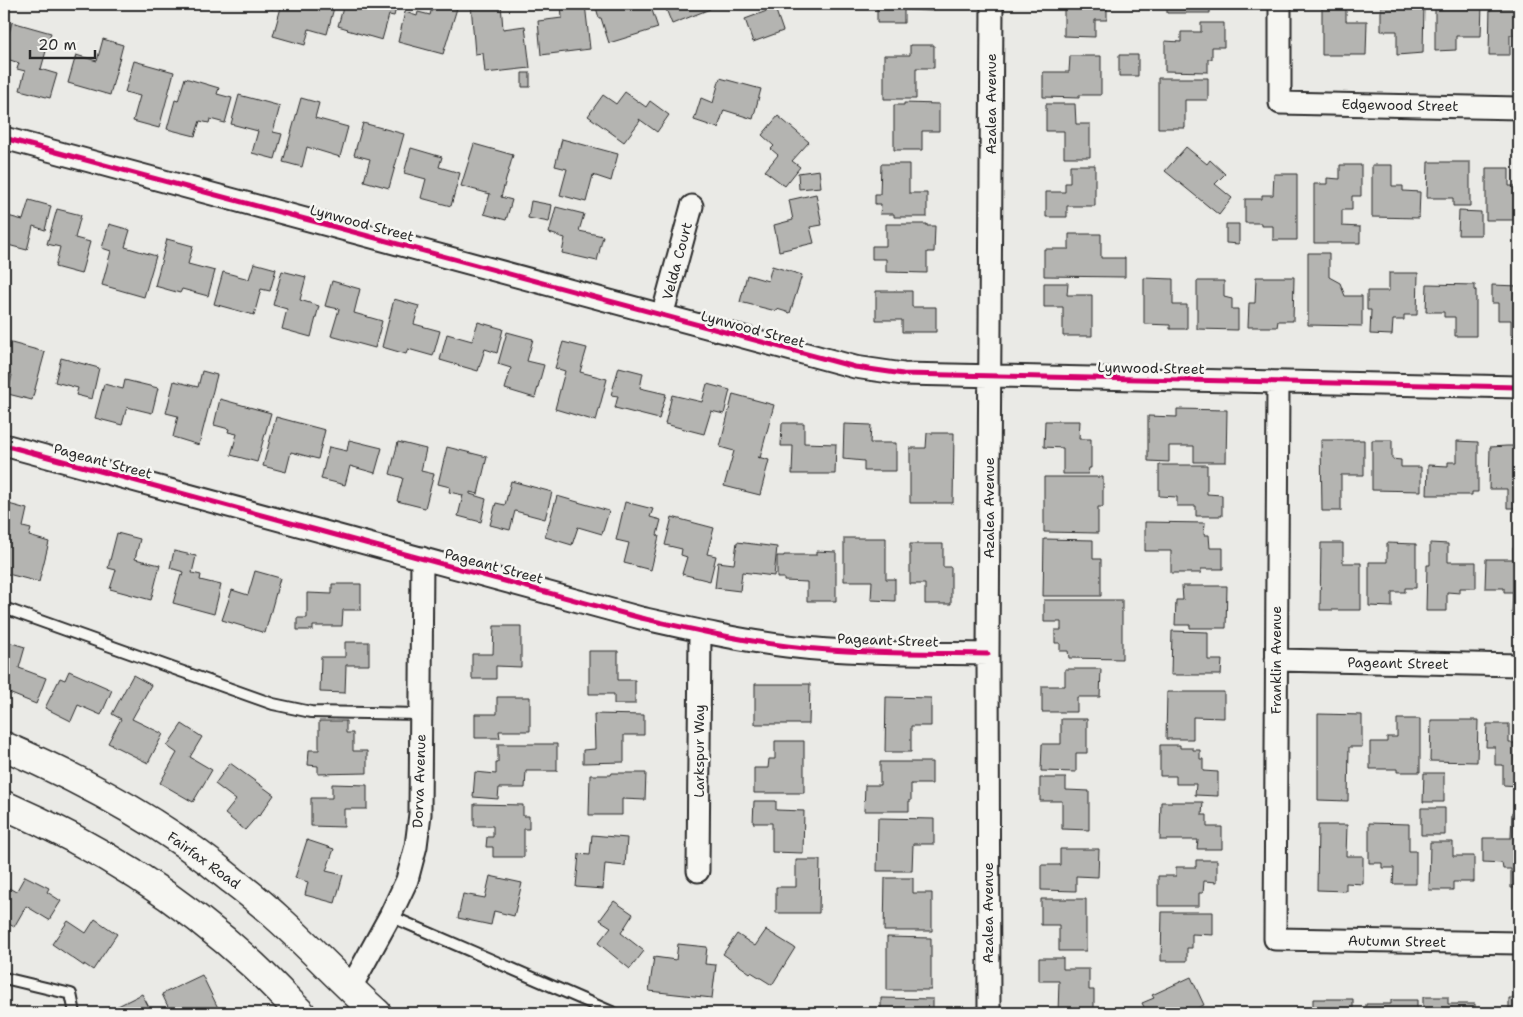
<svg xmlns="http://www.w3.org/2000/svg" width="1523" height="1017" font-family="'Shantell Sans',sans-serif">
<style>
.building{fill:#b4b4b1;stroke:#2b2b2b}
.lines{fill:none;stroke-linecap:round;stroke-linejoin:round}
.service-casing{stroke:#2b2b2b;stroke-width:14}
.minor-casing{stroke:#2b2b2b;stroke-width:25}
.secondary-casing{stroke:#2b2b2b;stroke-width:31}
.service{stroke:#f6f6f2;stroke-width:10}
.minor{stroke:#f6f6f2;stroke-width:21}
.secondary{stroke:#f6f6f2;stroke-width:28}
.cycleway-casing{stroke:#f6f6f2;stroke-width:8}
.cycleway{stroke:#d6006c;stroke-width:5}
.labels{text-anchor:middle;stroke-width:5;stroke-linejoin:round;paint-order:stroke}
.street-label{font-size:14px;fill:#2b2b2b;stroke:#f6f6f2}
</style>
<rect width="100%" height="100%" fill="#eaeae6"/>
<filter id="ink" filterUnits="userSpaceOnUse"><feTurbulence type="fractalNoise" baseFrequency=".02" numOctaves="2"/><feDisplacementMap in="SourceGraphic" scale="10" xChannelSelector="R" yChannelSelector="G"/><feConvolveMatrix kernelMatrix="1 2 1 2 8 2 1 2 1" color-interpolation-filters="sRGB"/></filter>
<g filter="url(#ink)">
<!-- building -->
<path class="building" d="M256,4h19l-2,5z
M282,4h53l-8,30 -18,-5 -4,16 -32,-9z
M344,4h53l-3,12 -5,-1 -7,25 -35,-10 1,-1 -10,-3z
M433,4h19l6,1 -15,49 -45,-12 7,-30 12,4 1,-4 12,3z
M471,4h30l2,25 22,-3 5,42 -45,5 -2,-20 -8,1z
M561,4h24l5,45 -49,6 -3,-34 24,-3z
M595,4h25l1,3 9,-3h20l8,24 -49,15 -8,-25h-2z
M664,4h44l2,5 -38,15z
M877,4h55v7l-28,-1v13h-27z
M1046,4h61v16h-12v17l-31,-1v-29h-18z
M1167,4h43v9h-43z
M1322,4h24v17h21l-1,34h-44z
M1372,4h52l-1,49 -26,2v-24h-16v-26h-9z
M1450,4h32l-1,32h-25v14l-21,1v-44h15z
M1490,5h29v30h-9v20h-21z
M775,8l8,23 -30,11 -8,-23z
M12,22l39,11 -10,36h-1l17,5 -7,24 -30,-8 5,-19 -8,-2 2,-6 -15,-5v-6z
M1201,23h23v24h-12v12h-4v13l-43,-1v-30l16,1v-10h20z
M103,39l20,6 -13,50 -42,-12 8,-28 21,6z
M910,45h24v23h-18v31h-32v-44h26z
M1119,55h19v21h-19z
M1070,56h31v39h-22v3l-36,-1v-25h26z
M134,61l40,11 -15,56 -26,-7 7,-25 -15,-4z
M522,73h8v14h-8z
M185,78l34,10 -2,6 15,4 -7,25 -15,-4 -1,4 -9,-2 -5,15 -28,-7 8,-29 3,1z
M720,78l41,11 -8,30 -29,-9 -6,18 -24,-8 7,-22 12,5z
M1158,78h50v22h-23v28h-27z
M625,92l21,15 4,-6 19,14 -12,17 -18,-13 1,2 -16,21 -36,-26 15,-21 13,9z
M239,95l41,11 -7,26 9,2 -7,25 -23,-6 6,-22 -27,-7z
M301,98l18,5 -4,15 33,9 -8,30 -33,-10 -5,20 -19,-5z
M904,103l35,1v27h-17v19h-28v-45h10z
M1046,104h29l1,20h14v33h-26v-26h-18z
M778,116l31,26 -17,19 8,6 -15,19 -20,-15 13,-16 -7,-6 3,-3 -12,-11z
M363,123l41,11 -15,54 -25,-7 6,-22 -16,-4z
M562,139l56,15 -7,27 -18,-6 -7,27 -26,-7 7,-26 -12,-3z
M474,144l39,11 -12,42 11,3 -6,20 -22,-6 6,-20 -29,-8z
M1186,147l21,17 3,-4 15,14 -10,10 17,14 -13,17 -54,-44z
M411,148l31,9 -3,10 21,6 -9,33 -30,-8 5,-19 -22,-6z
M1428,162h42v44h-17v-8h-26z
M881,164h28v29h18v24h-33v-3h-14l1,-10h-6v-10h5z
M1070,165h25v41h-28v11h-21v-25h19v-9h5z
M1340,165h21v31h-9v14h-10v16l18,1v16h-46v-59h13v-6l13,1z
M1372,165h20v21h11v5l17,1 -1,26 -47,-1z
M1486,168h23v18h10v34h-33z
M819,170l2,17 -22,2 -1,-16z
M1274,174h23v66h-24v-14h-12v-3h-16v-24h17v-4h11z
M816,194l6,31 -12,2 4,16 -35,8 -5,-26 19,-5 -4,-20z
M29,200l22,6 -6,24 -12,-4 -6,24 -23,-6v-29l19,5z
M531,201l21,4 -3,17 -21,-4z
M556,207l28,7 -5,17 24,5 -6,25 -35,-8 3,-15 -16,-5z
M57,209l24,6 -6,23 15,4 -9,32 -26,-7 5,-20 -13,-3z
M1459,211l22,1v23h-23z
M109,224l21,6 -5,17 31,9 -12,41 -42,-12 9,-34 -9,-3z
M886,224h41v2h8l-1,26h-7v21l-41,-1v-13h-14v-13h14z
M1226,224h13v20l-13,-1z
M1069,234h32v24h24v19l-81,-1v-27h25z
M167,239l26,7 -5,18 27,7 -7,25 -26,-7 -2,4 -25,-7z
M1308,253h21v24l11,6 5,13h17v30l-54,-1z
M254,263l22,6 -6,22 -9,-2 -7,26 -40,-11 9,-32 26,7z
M772,266l30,9 -12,38 -13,-4 -1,2 -36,-9 7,-27 21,6z
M282,271l24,6 -6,23 19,6 -8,31 -29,-8 5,-20 -14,-4z
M1389,273h29l-1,42h-13v5h-11l-1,15 -22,-1 1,-24h-4v-19h22z
M1256,277h38l-1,44h-15l-1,6h-29l1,-24h6z
M1144,278l29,1v26h14v24h-17v-4l-26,-1z
M332,281l28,8 -6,24 28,8 -7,27 -44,-12 8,-27 -14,-3z
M1197,281h27v16l8,2v10h6v21l-41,-1z
M1044,283h24l-1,12h25v41h-29v-29h-19z
M1427,284l48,1v5h1v46h-21v-19h-11v-5h-18z
M1492,285l27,1v49h-8v-15h-13v-17h-6z
M876,291h36v16h24v25h-34v-12h-26z
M394,299l25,7 -5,18 26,7 -7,25 -25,-7 -2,5 -24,-7z
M478,322l25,7 -6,24 -12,-4 -7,22 -38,-11 7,-26 25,7z
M507,332l26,7 -6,22 17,4 -9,33 -30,-9 6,-21 -13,-4z
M4,341l41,11 -13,48 -24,-6 4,-19 -8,-2z
M563,342l24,6 -7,24 27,7 -11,42 -41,-12 10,-38 -10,-3z
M61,358l38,10 -7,31 -16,-4 2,-7 -23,-6z
M619,367l24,6 -3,15 26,6 -7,25 -44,-11 3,-12 -7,-1z
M202,371l15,4 -18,70 -26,-8 5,-21 -12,-3 8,-32 24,6z
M125,380l33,8 -6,25 -25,-6 -5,18 -27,-7 9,-34 19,5z
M707,384l23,6 -6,24 -13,-3 -7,23 -39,-10 7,-29 30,7z
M733,394l41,11 -14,53 -2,-1 11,3 -9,35 -36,-9 10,-35 -14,-4z
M220,399l51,14 -14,49 -26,-7 6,-21 -9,-2 1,-3 -15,-4z
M1177,409l50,1 -1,52h-32v-16h-25v16l-21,-1v-45l29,1z
M276,417l49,13 -7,29 -27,-7 -5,20 -23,-6z
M1045,421h35l-1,18h12v29h-2l-1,6h-25v-26l-19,-1z
M782,423h22v20l32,1 -1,30h-43l1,-28h-12z
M844,424l27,1 -1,18h26v28h-32v-10l-21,-2z
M927,433h27l-1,70h-43v-55h16z
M349,440l33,8 -7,25 -25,-7 -5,19 -24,-6 8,-32 18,4z
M1321,440h43v35h-23v36h-19z
M1372,440h20v19l9,1v7h20v24l-49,-1z
M1457,441l21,1v50h-6v3h-45l1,-30 20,1v-4h9z
M398,442l28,7 -5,22 13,3 -9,34 -28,-7 6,-23 -13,-4z
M1507,446h12v62h-12v-19h-18l1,-42z
M447,447l40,10 -9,37 -8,-2v2l16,5 -5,23 -23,-6 5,-21 -14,-3 1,-5 -12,-3z
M1159,465h48v29l15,1v21h-26v-10h-19v-9l-18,-1z
M1044,477h59v30h-5v26l-54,-1z
M511,481l41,11 -7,27 -30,-8 -5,19 -20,-5 6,-22 9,2z
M557,496l52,15 -7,23 -24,-7 -6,18 -27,-8z
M625,502l28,7 -3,8 11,3 -4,15 2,1 -8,34 -27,-7 5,-20 -13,-3z
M5,503l22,6 -4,18 8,2 -2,7 20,6 -10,40 -35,-9z
M672,517l42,11 -7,26 9,2 -6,25 -28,-7 5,-17 -6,-2 1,-6 -17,-4z
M1145,522l60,1 -1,12h5l1,13h13v21h-22v4h-30v-22h-26z
M117,533l23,6 -5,20 25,6 -9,35 -41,-11 6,-19 -8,-2z
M844,538h42v41h9v22l-24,-1 1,-19h-28z
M1044,539l49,1v19h8v37h-58z
M737,542l40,5 -3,29 -32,-4 -2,19 -25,-3 3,-26 16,2z
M1321,543h22v20h18v47h-41z
M1387,543l29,1v44h-11v4h-13v15l-23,-1v-44h18z
M1430,543l18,1v18h28v26h-16v5l-13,-1v19h-21l1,-46h3z
M910,544h33v23h8v37h-26v-20h-15z
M1513,547h6v66h-7l1,-21h-9v-4h-19l1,-29h27z
M174,551l22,5 -4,17 9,2 -1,5 21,5 -7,29 -41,-11 8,-28 2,1 1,-4 -14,-4z
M816,551l20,1v49h-29v-19l-23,-1v-3h-7v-22h7v-1h32z
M255,571l25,7 -15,55 -43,-13 10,-30 16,5z
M332,584h29v26h-18l-1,16h-29v4h-16v-12h10v-25l25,1z
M1182,586h45l-1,42h-36v-3h-15l1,-25h7z
M1044,600h78v59l-53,-1 -1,-7h-8v-8h-5v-13h6v-8h-17z
M494,626h27v41l-25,-1v13h-24v-25h21z
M1172,631l36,1v28h14l-1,15h-50z
M5,641l20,6 -6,21 27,10 -10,26 -32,-13v-19l2,-7 -2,-1z
M345,642h24v23h-23l-1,28 -25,-1 1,-35h24z
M589,651h29v29h17v24h-21v-10h-25z
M1065,669h36l-1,28h-23v15h-35v-26h23z
M69,671l43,19 -11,25 -23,-10 -7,16 -26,-13 15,-30 5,2z
M133,675l18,10 -19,34 31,15 -15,29 -40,-20 13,-24 -9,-5z
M755,684h55l-1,40h-54z
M1167,692h57v26l-31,-1v22h-27z
M497,697h33v34h-31l1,7h-25v-24h22z
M886,697l45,1v28h-20v26h-26z
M594,714l50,1v20h-20v27l-41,1v-13l12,-1z
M1318,714l44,1v32h-13l-1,54 -30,-1z
M1061,719h26v34h-11v19l-35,-1 1,-27h19z
M1397,719h23v53h-23v-3h-27v-27h17v-5h10z
M1431,720h47l-1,42 -47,-1z
M319,721h27v12h7v18h14v22l-49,1v-8l-10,-1 1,-15h10z
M182,724l20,13 -12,20 22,13 -19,32 -33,-19 17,-30 -10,-7z
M1487,724h22v19h10v43l-16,-1v-20h-8v-18h-9z
M775,741h29v52h-50v-25h14l1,-9h6z
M498,744h59v27h-31l-1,17h-26l-1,11 -25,-2 2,-25 21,2v-11h2z
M1160,745h20v3h13v2h7v9h3v12l15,1v24l-23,-1 1,-11h-20v-8h-16z
M880,762h52v22h-21v17h-2v10h-45l1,-26h15z
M230,763l44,32 -15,21 -1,-1 -13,15 -20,-16 11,-14 -21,-16z
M612,773h34l-1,27 -23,-1v16h-33l1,-40h21z
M1424,773h20v29h-21z
M1040,778h26v12l23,1v39l-27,-1v-28h-22z
M332,784l35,1v24h-23v18l-33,-1v-28h21z
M754,801h22v9l28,1 -1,42 -31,-1v-29h-19z
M1161,802h42l-1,13h5v12h15v22h-25l1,-9h-38z
M474,804l49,1v11h6v13h-5v28h-31v-10h-7l1,-10h6v-11h-19z
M1421,808h24v27h-24z
M1512,812h7v76h-8v-19h-8l-1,-6 -19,-1v-24h28z
M878,818l56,1v25h-21l-1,27h-35z
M1369,823l40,1v27h7v33h-23l1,-16h-12v-5h-13z
M1318,825h29l-1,31h17v28l-17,-1v8l-29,-1z
M592,835l35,3 -2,28 -20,-2 -2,25 -27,-2 3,-33 11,1z
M307,840l27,9 -8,22 17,4 -8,28 -30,-8 3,-13 -13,-4z
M1430,842h23v14h21v26h-21v8h-24z
M1060,849h39l-1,28 -22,-1v15l-35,-1v-25h19z
M796,860h24l-1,53h-43v-26h20z
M1196,860h21v22l-13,-1 -1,12h-4v13h-41v-30h18v-9h20z
M25,876l24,12 -2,4 14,9 -12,19 -23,-14 -12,21 -10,-6v-24l5,-9 7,4z
M490,876l32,7 -8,33 -20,-5 -3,14 -33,-7 5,-24 22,4z
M885,878h28v15h19v38h-48z
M1041,899h45v52h-27v-26h-18z
M614,901l19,13 -12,19 23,18 -14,18 -32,-26 13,-16 -11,-7z
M1162,912h51v23l-21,-1v14h-5v13h-26z
M95,919l22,15 -24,36 -9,-6v2l-32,-22 16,-23 18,12z
M766,930l29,18 -23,37 -21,-13 -1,1 -27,-19 14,-20 18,12z
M887,937l44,1v52h-44z
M678,944l29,3 -2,17 11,1 -4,33 -63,-7 5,-34 22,3z
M1039,958h24v11h26v21h5v23h-36l1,-32h-20z
M202,975l18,37 -49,1 -9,-19z
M1191,977l13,28 -18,8h-39l-5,-10 12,-5 -2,-3z
M142,994l10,19h-48z
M1423,997h25v7h27v9h-52z
M881,998l52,1v14h-52z
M1509,998h10v15h-10z
M1313,999h40v14h-40z
M1391,1000h26v13h-51v-9h25z
M4,1012h24v1h-24z"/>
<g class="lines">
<!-- service casing -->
<g class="service-casing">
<path id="service" d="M4,608l269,96 38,8 110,2
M390,916l224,97
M4,978l67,16 4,19"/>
</g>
<!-- minor casing -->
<g class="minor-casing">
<path id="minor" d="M1280,4v99l239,5
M4,138l851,229 48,7 616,13
M662,316l30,-110
M1278,382l-3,557 244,4
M4,445l637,173c49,11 97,22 146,28 66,8 134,7 201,8
M1276,660l243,5
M698,871l2,-239
M350,989l40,-73 17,-36 9,-34 4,-32 2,-256
M989,1013l-1,-359 4,-650"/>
</g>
<!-- secondary casing -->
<g class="secondary-casing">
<path id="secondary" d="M4,746c81,35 160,77 228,134 17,13 34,27 49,41 33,30 63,63 96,92
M4,805c90,39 176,93 249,160 16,15 32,32 48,48"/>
</g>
<!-- service -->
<use href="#service" class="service"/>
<!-- minor -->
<use href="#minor" class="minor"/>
<!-- secondary -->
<use href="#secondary" class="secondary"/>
<!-- cycleway casing -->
<g class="cycleway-casing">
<path id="cycleway" d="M4,138l851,229 48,7 616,13
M4,445l637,173c49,11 97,22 146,28 66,8 134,7 201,8"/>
</g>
<!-- cycleway -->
<use href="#cycleway" class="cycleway"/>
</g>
</g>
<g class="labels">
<!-- street labels -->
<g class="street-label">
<text transform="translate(991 104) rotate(-90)" y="5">Azalea Avenue</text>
<text transform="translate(1400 105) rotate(1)" y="5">Edgewood Street</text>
<text transform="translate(362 223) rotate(15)" y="5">Lynwood Street</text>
<text transform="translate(677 261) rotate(-75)" y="5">Velda Court</text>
<text transform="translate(753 329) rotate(15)" y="5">Lynwood Street</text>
<text transform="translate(1151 368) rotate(1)" y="5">Lynwood Street</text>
<text transform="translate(103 461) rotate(15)" y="5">Pageant Street</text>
<text transform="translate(989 508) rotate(-90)" y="5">Azalea Avenue</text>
<text transform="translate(494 566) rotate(15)" y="5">Pageant Street</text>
<text transform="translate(888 640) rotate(2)" y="5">Pageant Street</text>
<text transform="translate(1276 660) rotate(-90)" y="5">Franklin Avenue</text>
<text transform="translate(1398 663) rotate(1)" y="5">Pageant Street</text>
<text transform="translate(699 751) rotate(-90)" y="5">Larkspur Way</text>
<text transform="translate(419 781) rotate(-88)" y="5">Dorva Avenue</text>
<text transform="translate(204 860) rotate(36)" y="5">Fairfax Road</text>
<text transform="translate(988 913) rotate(-90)" y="5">Azalea Avenue</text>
<text transform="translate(1397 941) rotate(1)" y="5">Autumn Street</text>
</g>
</g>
<!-- margin -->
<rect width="1523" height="1017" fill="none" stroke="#f6f6f2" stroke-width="20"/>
<rect x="10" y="10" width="1503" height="997" fill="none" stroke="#2b2b2b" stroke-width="2" filter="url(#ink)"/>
<!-- scale -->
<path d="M30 50v8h65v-8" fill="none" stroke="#2b2b2b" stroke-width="2.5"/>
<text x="38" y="50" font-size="15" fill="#2b2b2b" stroke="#f6f6f2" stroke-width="4" paint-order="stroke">20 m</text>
</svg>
